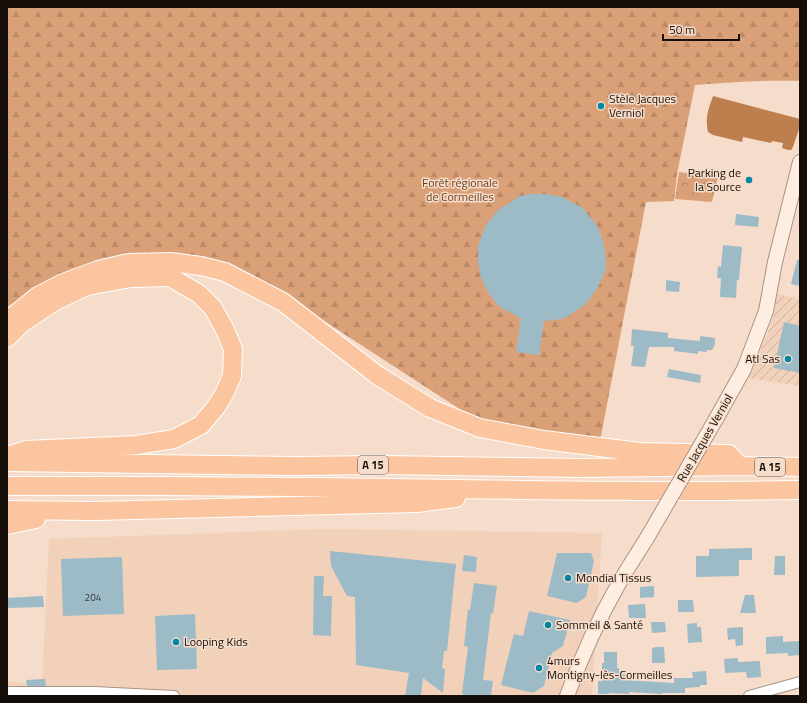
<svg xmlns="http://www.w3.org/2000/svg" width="807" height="703" font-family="'Titillium Web',sans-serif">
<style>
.built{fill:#f1d1ba}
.industrial{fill:url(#industrial-furrows)}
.forest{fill:url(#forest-firs)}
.park{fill:url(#park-crowns)}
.water{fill:#be7e4e}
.building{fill:#9cbbc7}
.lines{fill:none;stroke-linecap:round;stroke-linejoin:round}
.street-casing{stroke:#aa9382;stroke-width:12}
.secondary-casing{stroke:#aa9382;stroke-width:16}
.highway-casing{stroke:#fff;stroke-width:20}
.street{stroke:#fff;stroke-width:10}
.secondary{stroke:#feeee2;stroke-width:14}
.highway{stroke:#fbc59f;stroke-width:18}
.secondary-bridge-casing{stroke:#aa9382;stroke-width:16;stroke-linecap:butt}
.secondary-bridge{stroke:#feeee2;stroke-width:14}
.poi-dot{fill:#0186a8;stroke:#f6dcca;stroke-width:1.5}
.labels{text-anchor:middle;stroke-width:3;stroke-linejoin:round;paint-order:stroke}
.number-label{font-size:10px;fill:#383938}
.shield{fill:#f6dcca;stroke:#594c42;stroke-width:1}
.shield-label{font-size:11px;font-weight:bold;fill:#160e08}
.poi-label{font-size:12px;fill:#160e08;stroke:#f6dcca;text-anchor:start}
.park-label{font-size:12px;fill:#6c401c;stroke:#f6dcca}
.street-label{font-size:12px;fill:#160e08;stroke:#f6dcca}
</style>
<defs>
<pattern id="industrial-furrows" width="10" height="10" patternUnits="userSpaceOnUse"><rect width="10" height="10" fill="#f1d1ba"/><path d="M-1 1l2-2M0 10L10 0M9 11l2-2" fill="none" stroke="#ceb29e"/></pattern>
<pattern id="forest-firs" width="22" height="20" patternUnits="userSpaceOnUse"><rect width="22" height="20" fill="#daa178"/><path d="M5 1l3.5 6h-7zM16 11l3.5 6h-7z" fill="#ba8966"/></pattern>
<pattern id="park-crowns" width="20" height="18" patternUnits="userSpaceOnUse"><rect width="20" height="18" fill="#daa178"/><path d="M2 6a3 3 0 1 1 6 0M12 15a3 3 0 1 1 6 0" fill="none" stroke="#ba8966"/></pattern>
</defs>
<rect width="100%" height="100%" fill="#f6dcca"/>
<!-- built -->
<path class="built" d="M323,529l279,4 -10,160 -3,3h-582v-15l35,5 7,-147z"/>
<!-- industrial -->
<path class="industrial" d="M777,294l23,5v87l-51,-8 18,-43 7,-20z"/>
<!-- forest -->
<path class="forest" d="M7,7h793v74c-35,-1 -70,1 -105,4l-18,89 -3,27 -28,1 -46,239 -125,-22 -177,-115 -96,-46 -145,20 -50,29z"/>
<!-- park -->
<path class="park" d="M679,172l39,5 -6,25 -37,-3z"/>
<!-- water -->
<path class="water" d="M713,96l87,23v7l-7,21 -2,3h-3l-6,-2 1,-5 -11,-2 -1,2 -28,-6 -1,5 -29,-7 -5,-3c-3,-15 0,-21 5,-36z"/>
<!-- building -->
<path class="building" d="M530,194h16l16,3 23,12 -1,1 8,9 7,10 4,12 2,11 1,13 -1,6 -7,16 -9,13 -6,6 -16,11 -5,2 -18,2 -5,34 -23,-3 5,-34 -18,-9 -5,-3v-1l-5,-6 -5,-7 -7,-14 -3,-16v-16l7,-19 4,-6 10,-12 17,-10v-2z
M736,214l23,3 -1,10 -23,-2z
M723,245l19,2 -3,33h-2l-1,18 -16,-1 1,-19h-4l1,-12 3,1z
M797,260h3v26l-9,-2z
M666,280l14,2 -1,10 -13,-1z
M784,322l16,4v47l-26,-5z
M632,329l36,4v5l32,3v-5l15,2v6l-3,6h-5v2l-9,-1v3l-24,-3v-4h-25l-4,20 -14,-1 3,-20h-3z
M669,369l32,6 -1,8 -33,-6z
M752,548v12h-13v16l-43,1v-21h13v-7z
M330,551l126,13 -9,87h-3l-2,17 3,1 -2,24 -20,-15 -2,18h-16l4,-23 -53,-8 -1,-68 -8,-1 -16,-30z
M557,553h34l3,8 -8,36 -9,6 -30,-7z
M464,555l13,2 -1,15 -14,-1z
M775,556h10v19h-11z
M122,557l2,57 -61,2 -2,-57z
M314,576h10l-1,20h9l-1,40 -18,-1z
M474,583l23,3 -4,28 -2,-1 -8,67 10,1 -2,15h-26l-3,-3 6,-46 -4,-1 4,-37 2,1z
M654,586v11l-14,1v-11z
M745,595h9l2,18h-16z
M43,596l1,11 -37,1v-10z
M678,600h15l1,12h-16z
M645,604l1,14h-17l-1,-13z
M529,611l41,9 -7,26 -11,7 -8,33 -11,7 -32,-8 13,-51 9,2z
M195,614l2,55 -40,1 -2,-54z
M651,622h14l1,10 -14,1z
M697,623v4h4l1,15 -14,1 -1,-19z
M743,627v18l-7,1 -1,-7 -7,1 -1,-12z
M783,636v6l17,-1v14l-12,1v-3l-22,1v-17z
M656,647h8l1,16h-13v-15z
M604,652h13v16h2v6h6v6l49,3v-5h19l-1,-6 14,-1 1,14h-7v2l-15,1v5h-23v1l-33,-2v2l-20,-1v1h-11v-13h4v-18h2z
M738,658v4l22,-1 1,16 -14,1 -1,-6 -21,1 -1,-14z
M45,679l1,7h-19l-1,-6z"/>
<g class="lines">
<!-- street casing -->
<g class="street-casing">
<path id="street" d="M7,692h87l80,4
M749,696l51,-14"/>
</g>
<!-- secondary casing -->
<g class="secondary-casing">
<path id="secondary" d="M716,419l28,-50 22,-58 9,-49 25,-100
M567,696c14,-38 31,-76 51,-111 9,-16 19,-31 29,-47"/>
</g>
<!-- highway casing -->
<g class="highway-casing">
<path id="highway" d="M7,321l31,-25 25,-13 35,-13 30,-7 43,-1 30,4 24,6 58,30 94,73 53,33 50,20 64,12 95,12 90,2 11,12
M7,338l15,-15 35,-23 30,-14 44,-8 39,-1 29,17 14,14 12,22 8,19 -1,27 -8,18 -8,13 -15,18 -27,14 -38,6 -110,5 -19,6
M7,462l290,4 84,-1 135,2 65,1 159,-2 60,1
M7,486c104,0 207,0 311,1 161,2 321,6 482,3
M7,510l87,1 323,-8 39,-5
M7,525l29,-6"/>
</g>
<!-- street -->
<use href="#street" class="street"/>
<!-- secondary -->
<use href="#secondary" class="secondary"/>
<!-- highway -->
<use href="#highway" class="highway"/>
<!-- secondary-bridge casing -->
<g class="secondary-bridge-casing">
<path id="secondary-bridge" d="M647,538l69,-119"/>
</g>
<!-- secondary-bridge -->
<use href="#secondary-bridge" class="secondary-bridge"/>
</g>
<!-- markers -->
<g class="poi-dot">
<circle cx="601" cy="106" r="4"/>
<circle cx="749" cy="180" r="4"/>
<circle cx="788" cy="359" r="4"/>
<circle cx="568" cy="578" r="4"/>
<circle cx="548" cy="625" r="4"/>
<circle cx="176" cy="642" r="4"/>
<circle cx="539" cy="668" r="4"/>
</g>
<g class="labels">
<!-- number labels -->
<g class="number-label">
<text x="93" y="601">204</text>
</g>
<!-- shield labels -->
<g class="shield">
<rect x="358" y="456" width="30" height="18" rx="3"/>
<rect x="755" y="458" width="30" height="18" rx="3"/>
</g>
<g class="shield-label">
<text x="373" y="469">A 15</text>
<text x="770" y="471">A 15</text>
</g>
<!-- poi labels -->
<g class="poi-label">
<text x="609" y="103">Stèle Jacques<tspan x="609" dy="14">Verniol</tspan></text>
<text x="741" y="177" text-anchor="end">Parking de<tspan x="741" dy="14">la Source</tspan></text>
<text x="780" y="363" text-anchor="end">Atl Sas</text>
<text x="576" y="582">Mondial Tissus</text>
<text x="556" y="629">Sommeil &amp; Santé</text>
<text x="184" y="646">Looping Kids</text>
<text x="547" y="665">4murs<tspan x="547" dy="14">Montigny-lès-Cormeilles</tspan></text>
</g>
<!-- park labels -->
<g class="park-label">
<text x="460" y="187">Forêt régionale<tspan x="460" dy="14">de Cormeilles</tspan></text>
</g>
<!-- street labels -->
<g class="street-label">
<text transform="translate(705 438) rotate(-60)" y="4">Rue Jacques Verniol</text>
</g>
</g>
<!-- border -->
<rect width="807" height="703" fill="none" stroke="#160e08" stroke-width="16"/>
<!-- scale -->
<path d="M663 34v6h76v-6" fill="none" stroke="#160e08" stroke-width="2"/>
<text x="669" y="34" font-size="12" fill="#160e08" stroke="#f6dcca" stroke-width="3" paint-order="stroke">50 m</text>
</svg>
